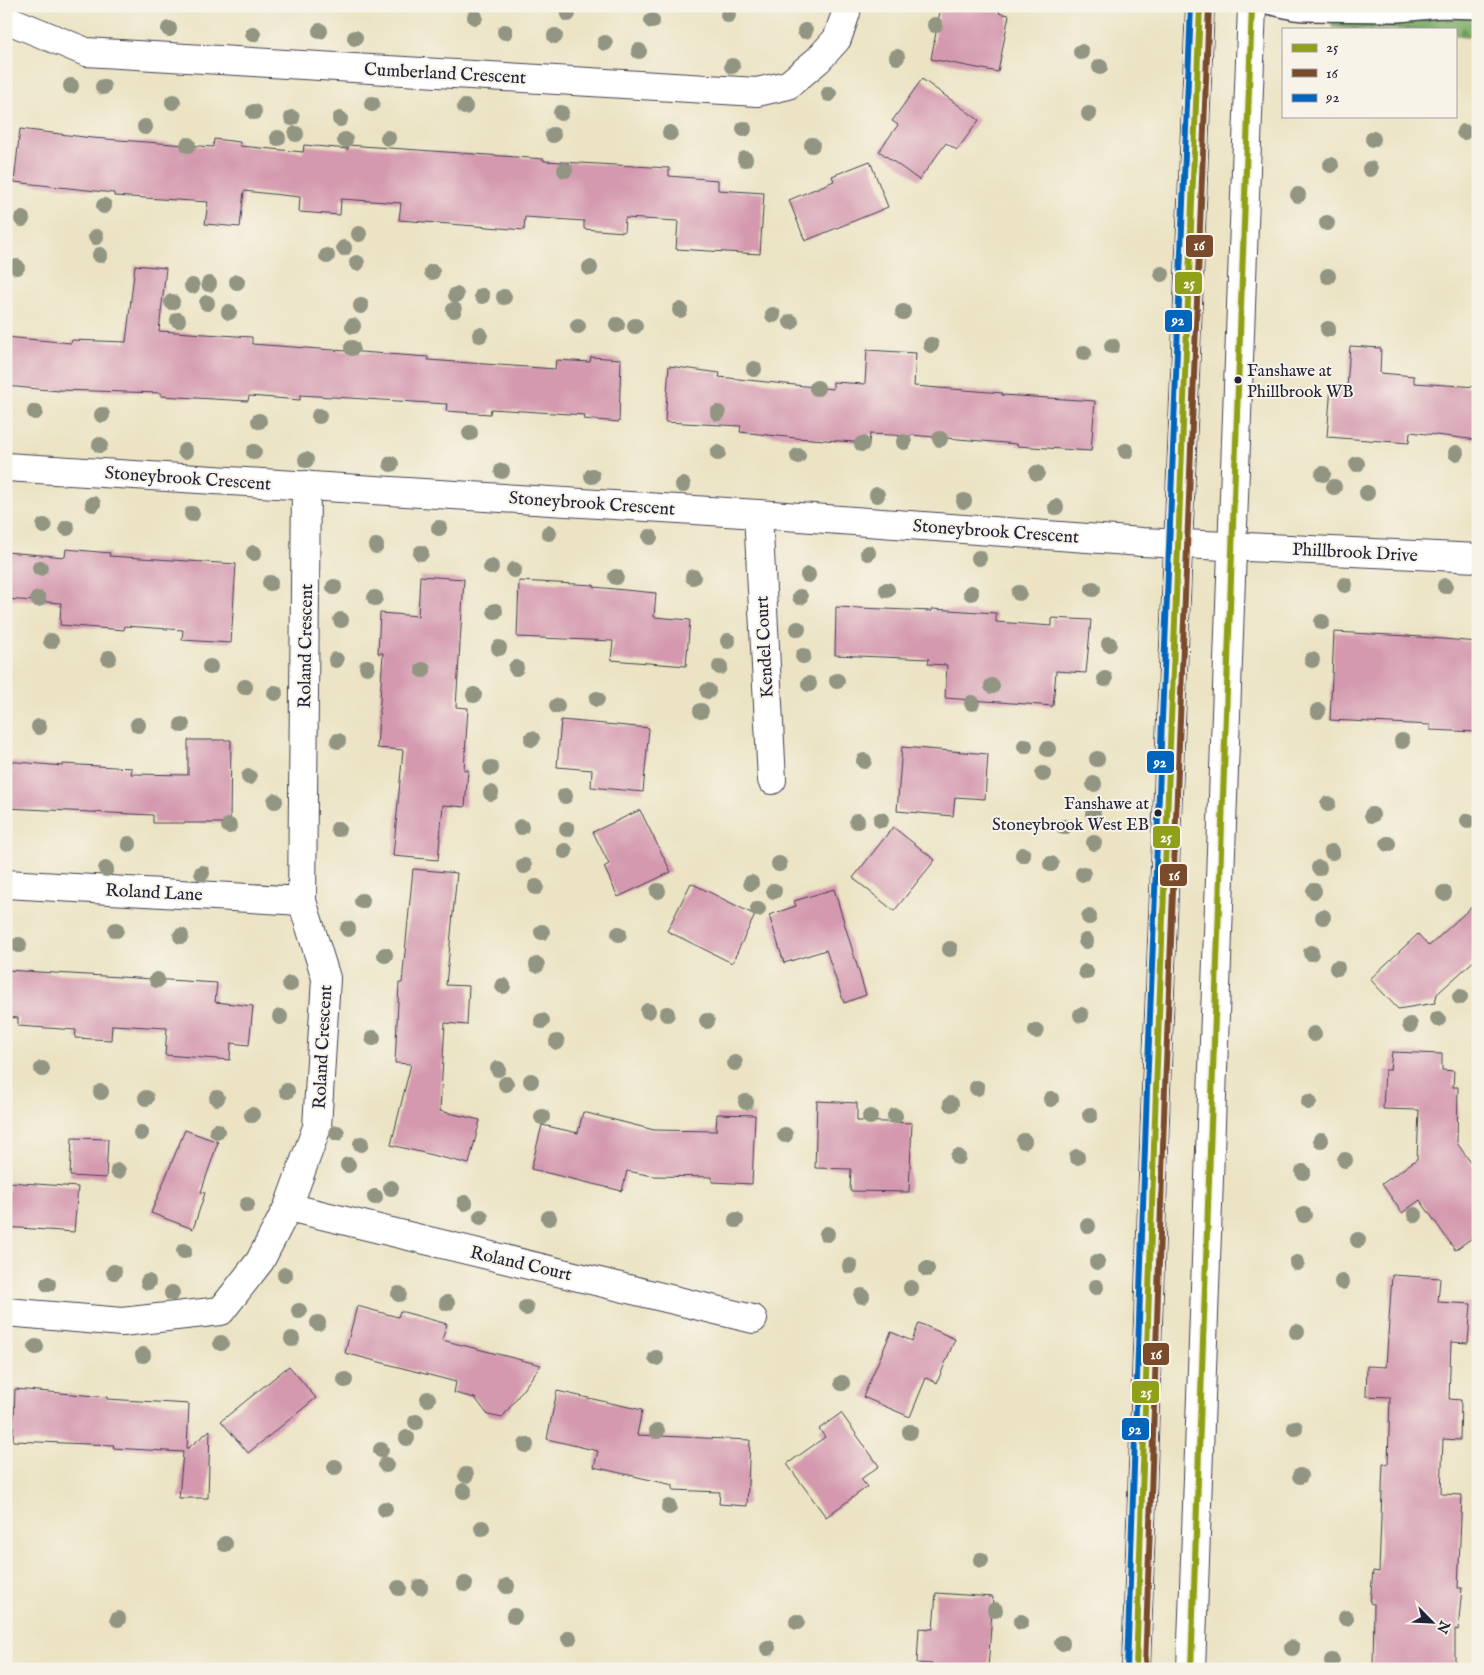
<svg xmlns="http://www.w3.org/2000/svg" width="1484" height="1675" font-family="'IM FELL English',serif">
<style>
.forest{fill:url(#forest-firs);stroke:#516852}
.building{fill:#d499af}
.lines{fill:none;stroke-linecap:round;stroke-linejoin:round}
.lane-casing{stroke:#403f4f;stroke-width:18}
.street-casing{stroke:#403f4f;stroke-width:30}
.secondary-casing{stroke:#403f4f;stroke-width:30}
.lane{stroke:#fff;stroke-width:15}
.street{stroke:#fff;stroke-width:28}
.secondary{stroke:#fff;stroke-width:28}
.bus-1-casing{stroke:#f7f3e8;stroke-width:10}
.bus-2-casing{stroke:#f7f3e8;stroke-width:10}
.bus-3-casing{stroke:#f7f3e8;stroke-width:10}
.bus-1{stroke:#90a018;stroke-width:6}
.bus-2{stroke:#7a4b2a;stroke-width:6}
.bus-3{stroke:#0065bd;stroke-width:6}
.tree{fill:#919582}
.bus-dot{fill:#22223b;stroke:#f7f3e8;stroke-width:2}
.labels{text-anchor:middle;stroke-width:4;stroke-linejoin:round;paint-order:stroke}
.bus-label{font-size:17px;fill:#22223b;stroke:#f7f3e8;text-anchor:start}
.street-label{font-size:18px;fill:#22223b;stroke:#f7f3e8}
.line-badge{stroke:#f7f3e8;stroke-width:2}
.badge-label{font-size:14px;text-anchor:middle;font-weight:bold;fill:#fff}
</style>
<defs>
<pattern id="forest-firs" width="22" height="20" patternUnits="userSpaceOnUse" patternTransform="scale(1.25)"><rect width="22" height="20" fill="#80af68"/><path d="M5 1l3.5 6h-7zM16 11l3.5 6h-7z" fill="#688e57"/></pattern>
</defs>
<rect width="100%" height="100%" fill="#f7f3e8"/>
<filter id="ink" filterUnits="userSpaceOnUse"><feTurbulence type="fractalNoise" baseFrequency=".02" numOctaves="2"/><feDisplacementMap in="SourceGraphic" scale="10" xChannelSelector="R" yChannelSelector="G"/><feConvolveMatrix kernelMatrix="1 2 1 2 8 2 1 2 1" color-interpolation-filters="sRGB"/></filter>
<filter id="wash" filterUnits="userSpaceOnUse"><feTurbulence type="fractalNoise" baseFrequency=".0096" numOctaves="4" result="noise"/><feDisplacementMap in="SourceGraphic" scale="20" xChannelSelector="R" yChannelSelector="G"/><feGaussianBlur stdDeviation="1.12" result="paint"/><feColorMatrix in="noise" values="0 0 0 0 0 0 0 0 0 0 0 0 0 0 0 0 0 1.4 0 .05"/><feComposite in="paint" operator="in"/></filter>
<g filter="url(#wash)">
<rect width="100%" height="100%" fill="#ebe3c3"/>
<!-- forest -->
<path class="forest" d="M1332,6h146v31l-23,-2v-6h-99l-24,-2z"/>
<g id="blocks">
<!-- building -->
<path class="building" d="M941,6h60l-2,7 10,2 -11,57 -67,-13z
M922,79l57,41 -22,30 -11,-7 -27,37 -40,-29 19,-26 -6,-4z
M20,129l72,9 121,9 1,-8 26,3v4l63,6 1,-7 44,4v-4l196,14v2l125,7v8l49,4v10l46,3 -4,61 -84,-5 2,-28 -53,-3 -1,14 -40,-3v-8l-59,-4 -1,13 -36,-3 -89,-7 2,-17 -60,-4 -1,16 -41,-3 1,-15 -56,-6 -4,36 -35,-3 3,-22 -94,-6v-3l-100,-11z
M870,161l18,46 -83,34 -16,-41 45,-19 -2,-5z
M135,265l31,3 -7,63 93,6v7l176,13v3l127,9 1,-9 34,2 1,-5 30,2 -2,63 -35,-3 1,-4 -94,-6 -1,5 -44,-3 1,-7 -147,-9v5l-51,-4 -1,5 -87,-5v-3l-102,-3v1l-53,-5v-49l65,6 1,-3 54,2z
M1350,346l31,2 -1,25 34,3v7l64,4v53l-68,-8 -1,11 -82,-6 4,-51 16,1z
M867,350l49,3 -2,33 88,7v2l93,6 -4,50 -74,-5v-2l-106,-9v1l-41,-2 -1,9 -73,-5 -56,-6 1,-6 -76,-4 4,-56 51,7 -1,4 114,12v-7l32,2z
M66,549l44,4 -1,3 127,8 -5,79 -49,-3 1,-10 -58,-4 -1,4 -64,-5 1,-22 -55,-4v-47l59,5z
M420,576l44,3 -8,128 12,1 -4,62h4l-3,37 -22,-2 -5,55 -45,-4 10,-106 -26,-2 6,-95h-5l2,-40 38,3z
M519,581l75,4v2l62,6 -2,24 36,3 -4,46 -75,-6 2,-19 -96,-4z
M836,607l96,4v-2l64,4v9l56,4v-8l39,2 -5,53 -30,-2 -3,35 -108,-8 2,-33 -19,-1 1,-5 -94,-4z
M1334,632l74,4 70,6v90l-48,-2 1,-5 -101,-5z
M561,720l88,8 -6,64 -52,-5 1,-17 -35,-3z
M188,740h43l-1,83h-77v-8l-147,-7v-47l57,5v-2l69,4 -1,6 57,1z
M902,747l86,7 -3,45 -30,-2 -2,19 -56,-5z
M640,810l31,62 -53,25 -14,-30 5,-3 -16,-32z
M893,827l42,33 -41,51 -41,-33z
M413,869l44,4 -11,112 23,1 -2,39 -22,-2 -5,88 40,9 -11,44 -78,-19 20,-81 -16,-1 4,-80h3z
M691,883l64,32 -23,48 -65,-32z
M834,889l32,106 -22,8 -18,-53 -42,13 -15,-48 27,-9 -2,-5z
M1478,901v56l-41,37 -2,9 -37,6 -28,-30 48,-45 11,12z
M6,970l211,13 -2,19 38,4 -4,39 -18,-2 -1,17 -65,-5 2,-27 -55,-3 -1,15 -36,-2 1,-8 -58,-4v-8l-12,-1z
M1392,1052l50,2v16l12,1 -1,16h5l-1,56 21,30v61l-23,16 -35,-50 -18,13 -20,-29 35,-25 2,-49 -36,-1 2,-39h5z
M817,1101l40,2v18l55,2 -3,69 -59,-1 1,-22 -36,-1z
M583,1112l71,18 62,1 1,-17 38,1 -3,69 -40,-2v-5l-59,-1 -26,-5 -5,20 -91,-22 11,-44 36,8z
M185,1130l33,12 -17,50 4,1 -12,36 -42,-16z
M72,1138l36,1 -2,39 -36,-2z
M9,1182l69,5 -4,45 -68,-5z
M1392,1275l48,3 -2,24 33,2 -3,39 -17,-1 -2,57 12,1 -1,40 -17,-1 -2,55 21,1 -4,93h4l-4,42 -3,-1v40h-82l1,-65 -4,-1 3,-32 6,1 4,-109 5,1 2,-67 -24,-1 1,-30 19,1z
M357,1306l41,11 2,-6 47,13 -5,16 99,25 -39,53 -14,-3 -13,-17 -21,-5 2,-11 -111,-29z
M919,1323l36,16 -18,44 -11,-5 -16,39 -47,-20 28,-65 21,9z
M289,1366l27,32 -68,55 -27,-32z
M15,1389l92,8v2l82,5 -2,45 23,-19 -2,68h-29l4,-46 -70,-4 1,-3 -101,-4z
M557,1391l85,19 -5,25 113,5 -3,66 -28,-2 1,-12 -47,-2v-5l-79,-18 4,-16 -51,-12z
M841,1413l38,53 -18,13 6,8 -41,30 -39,-53 38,-27 -6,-8z
M936,1593l57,4 -5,72h-57l1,-5 -15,-1 2,-35 14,1z"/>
</g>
</g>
<g filter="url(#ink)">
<use href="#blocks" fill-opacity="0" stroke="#403f4f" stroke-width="1"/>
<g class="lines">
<!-- lane casing -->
<g class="lane-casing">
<path id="lane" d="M1267,6l27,6 11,1 94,1 42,-4 37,1"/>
</g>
<!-- street casing -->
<g class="street-casing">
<path id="street" d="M6,19l80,33 671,40 31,-7 30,-25 19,-21 9,-26v-7
M758,514l14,266
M6,884l296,17
M288,1207l465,112
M6,1312l116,10 99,-11 39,-50 28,-54 29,-80 9,-149 -24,-77 4,-416"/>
</g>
<!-- secondary casing -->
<g class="secondary-casing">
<path id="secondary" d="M6,467l752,47 384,28 336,16
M1136,1669l20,-580 44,-1083
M1191,1669l61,-1663"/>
</g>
<!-- lane -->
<use href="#lane" class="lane"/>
<!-- street -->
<use href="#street" class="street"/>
<!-- secondary -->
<use href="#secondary" class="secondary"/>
<!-- bus-1 casing -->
<g class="bus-1-casing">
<path id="bus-1" d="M1136,1669l20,-580 44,-1083
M1191,1669l61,-1663"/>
</g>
<!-- bus-2 casing -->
<g class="bus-2-casing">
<path id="bus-2" d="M1145,1669l20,-580 44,-1083"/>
</g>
<!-- bus-3 casing -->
<g class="bus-3-casing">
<path id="bus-3" d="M1127,1669l20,-580 44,-1083"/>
</g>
<!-- bus-1 -->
<use href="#bus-1" class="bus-1"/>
<!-- bus-2 -->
<use href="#bus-2" class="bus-2"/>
<!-- bus-3 -->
<use href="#bus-3" class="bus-3"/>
</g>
<!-- trees -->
<g class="tree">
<circle cx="568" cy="14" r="8"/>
<circle cx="728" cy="15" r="8"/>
<circle cx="475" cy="17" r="8"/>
<circle cx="652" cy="21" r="8"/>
<circle cx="935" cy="25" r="8"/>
<circle cx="169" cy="29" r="8"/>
<circle cx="320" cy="31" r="8"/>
<circle cx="805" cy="31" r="8"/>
<circle cx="505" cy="32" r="8"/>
<circle cx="253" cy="34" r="8"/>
<circle cx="555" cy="36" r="8"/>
<circle cx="355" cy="38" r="8"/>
<circle cx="605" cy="43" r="8"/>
<circle cx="639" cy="51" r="8"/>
<circle cx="1081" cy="52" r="8"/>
<circle cx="897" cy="57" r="8"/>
<circle cx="732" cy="66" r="8"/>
<circle cx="1100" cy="67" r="8"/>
<circle cx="71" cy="86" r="8"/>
<circle cx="103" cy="87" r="8"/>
<circle cx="829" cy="94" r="8"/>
<circle cx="173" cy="102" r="8"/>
<circle cx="372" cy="104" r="8"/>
<circle cx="465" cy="107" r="8"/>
<circle cx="254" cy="112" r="8"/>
<circle cx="561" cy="113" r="8"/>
<circle cx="1089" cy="114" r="8"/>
<circle cx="292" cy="118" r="8"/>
<circle cx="340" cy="119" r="8"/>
<circle cx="145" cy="127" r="8"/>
<circle cx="744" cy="129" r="8"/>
<circle cx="1464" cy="132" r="8"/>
<circle cx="670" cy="133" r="8"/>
<circle cx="296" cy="134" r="8"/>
<circle cx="553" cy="135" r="8"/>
<circle cx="278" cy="138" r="8"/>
<circle cx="388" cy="138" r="8"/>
<circle cx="1373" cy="139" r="8"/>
<circle cx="345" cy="140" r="8"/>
<circle cx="188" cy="145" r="8"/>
<circle cx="812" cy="145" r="8"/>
<circle cx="745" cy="159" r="8"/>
<circle cx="1331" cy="165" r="8"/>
<circle cx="1370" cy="169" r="8"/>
<circle cx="565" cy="170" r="8"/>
<circle cx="1298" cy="195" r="8"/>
<circle cx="104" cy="206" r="8"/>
<circle cx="22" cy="219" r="8"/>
<circle cx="1327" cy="223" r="8"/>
<circle cx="359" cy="234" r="8"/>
<circle cx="96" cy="237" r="8"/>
<circle cx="344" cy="248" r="8"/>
<circle cx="100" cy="255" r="8"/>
<circle cx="327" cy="256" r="8"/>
<circle cx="357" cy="263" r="8"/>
<circle cx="17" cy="267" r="8"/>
<circle cx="590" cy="268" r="8"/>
<circle cx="432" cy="272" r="8"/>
<circle cx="1162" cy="274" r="8"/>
<circle cx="1328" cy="276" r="8"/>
<circle cx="237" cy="282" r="8"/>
<circle cx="209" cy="284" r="8"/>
<circle cx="192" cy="286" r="8"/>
<circle cx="456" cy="295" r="8"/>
<circle cx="482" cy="296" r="8"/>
<circle cx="504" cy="297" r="8"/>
<circle cx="172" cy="302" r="8"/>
<circle cx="207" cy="303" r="8"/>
<circle cx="361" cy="306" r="8"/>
<circle cx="454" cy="310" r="8"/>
<circle cx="680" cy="310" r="8"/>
<circle cx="229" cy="312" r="8"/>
<circle cx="903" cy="312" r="8"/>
<circle cx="773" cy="315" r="8"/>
<circle cx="178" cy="320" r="8"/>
<circle cx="791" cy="322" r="8"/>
<circle cx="617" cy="325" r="8"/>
<circle cx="353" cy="326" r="8"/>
<circle cx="578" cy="326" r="8"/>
<circle cx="635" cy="326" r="8"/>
<circle cx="1328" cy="329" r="8"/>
<circle cx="480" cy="335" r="8"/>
<circle cx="931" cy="345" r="8"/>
<circle cx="1112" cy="346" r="8"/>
<circle cx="352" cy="348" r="8"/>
<circle cx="1084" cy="353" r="8"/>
<circle cx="754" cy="369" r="8"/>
<circle cx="817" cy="388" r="8"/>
<circle cx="35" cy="412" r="8"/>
<circle cx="718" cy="413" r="8"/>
<circle cx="102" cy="415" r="8"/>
<circle cx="319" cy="416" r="8"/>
<circle cx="259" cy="421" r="8"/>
<circle cx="470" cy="433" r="8"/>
<circle cx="940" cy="439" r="8"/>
<circle cx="904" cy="442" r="8"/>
<circle cx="862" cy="444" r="8"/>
<circle cx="100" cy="445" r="8"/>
<circle cx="185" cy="451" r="8"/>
<circle cx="1126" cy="451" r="8"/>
<circle cx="254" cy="452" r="8"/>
<circle cx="718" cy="453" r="8"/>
<circle cx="1456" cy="453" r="8"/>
<circle cx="798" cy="456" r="8"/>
<circle cx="306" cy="460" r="8"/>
<circle cx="391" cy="464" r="8"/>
<circle cx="1357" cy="464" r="8"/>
<circle cx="502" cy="471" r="8"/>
<circle cx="1037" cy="473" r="8"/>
<circle cx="1323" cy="474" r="8"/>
<circle cx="592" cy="476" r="8"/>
<circle cx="683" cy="485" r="8"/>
<circle cx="1334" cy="487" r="8"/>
<circle cx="1367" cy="493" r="8"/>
<circle cx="877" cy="495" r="8"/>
<circle cx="964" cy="501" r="8"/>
<circle cx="93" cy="504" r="8"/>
<circle cx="1056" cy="507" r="8"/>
<circle cx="192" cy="514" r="8"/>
<circle cx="44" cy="526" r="8"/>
<circle cx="67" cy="528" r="8"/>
<circle cx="439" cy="528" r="8"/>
<circle cx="549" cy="533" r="8"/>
<circle cx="650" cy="537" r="8"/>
<circle cx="376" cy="546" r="8"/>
<circle cx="254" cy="553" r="8"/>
<circle cx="421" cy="553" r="8"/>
<circle cx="868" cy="553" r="8"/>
<circle cx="979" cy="558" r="8"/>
<circle cx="491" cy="567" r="8"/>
<circle cx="40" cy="568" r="8"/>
<circle cx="514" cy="570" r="8"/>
<circle cx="808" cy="575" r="8"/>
<circle cx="616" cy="577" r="8"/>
<circle cx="693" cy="577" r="8"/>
<circle cx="270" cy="583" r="8"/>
<circle cx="1345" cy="585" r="8"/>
<circle cx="1445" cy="586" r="8"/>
<circle cx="334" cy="587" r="8"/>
<circle cx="1093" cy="589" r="8"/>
<circle cx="887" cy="590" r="8"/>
<circle cx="971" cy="593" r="8"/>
<circle cx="1019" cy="593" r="8"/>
<circle cx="800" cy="597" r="8"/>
<circle cx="375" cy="598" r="8"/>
<circle cx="38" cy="599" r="8"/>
<circle cx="495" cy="611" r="8"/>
<circle cx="341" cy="620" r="8"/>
<circle cx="1322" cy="622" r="8"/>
<circle cx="798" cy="629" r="8"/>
<circle cx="51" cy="641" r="8"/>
<circle cx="728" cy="641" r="8"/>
<circle cx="1109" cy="644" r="8"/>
<circle cx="499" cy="648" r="8"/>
<circle cx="803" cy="656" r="8"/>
<circle cx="109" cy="658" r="8"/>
<circle cx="336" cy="660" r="8"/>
<circle cx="1312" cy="660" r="8"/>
<circle cx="210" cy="667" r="8"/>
<circle cx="367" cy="667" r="8"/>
<circle cx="720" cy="667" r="8"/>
<circle cx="516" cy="668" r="8"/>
<circle cx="423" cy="670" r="8"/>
<circle cx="1105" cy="679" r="8"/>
<circle cx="837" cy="681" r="8"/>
<circle cx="809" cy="684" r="8"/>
<circle cx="992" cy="686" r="8"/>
<circle cx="245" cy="687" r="8"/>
<circle cx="708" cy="691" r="8"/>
<circle cx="275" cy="693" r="8"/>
<circle cx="474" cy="695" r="8"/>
<circle cx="597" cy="699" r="8"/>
<circle cx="972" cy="703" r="8"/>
<circle cx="557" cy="706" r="8"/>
<circle cx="701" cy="711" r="8"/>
<circle cx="1318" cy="711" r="8"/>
<circle cx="138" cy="725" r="8"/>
<circle cx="182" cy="725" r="8"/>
<circle cx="39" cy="727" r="8"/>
<circle cx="532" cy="739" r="8"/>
<circle cx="338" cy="741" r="8"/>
<circle cx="1402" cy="741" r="8"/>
<circle cx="1025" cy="746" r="8"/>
<circle cx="1048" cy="749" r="8"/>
<circle cx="1097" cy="759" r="8"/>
<circle cx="864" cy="761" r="8"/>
<circle cx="491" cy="768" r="8"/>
<circle cx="1043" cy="774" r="8"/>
<circle cx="249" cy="777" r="8"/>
<circle cx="1094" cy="784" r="8"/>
<circle cx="491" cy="793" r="8"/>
<circle cx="565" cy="796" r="8"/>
<circle cx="275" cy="801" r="8"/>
<circle cx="1328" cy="804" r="8"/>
<circle cx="1093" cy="814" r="8"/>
<circle cx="1372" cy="815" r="8"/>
<circle cx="881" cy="820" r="8"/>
<circle cx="857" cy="821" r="8"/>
<circle cx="1468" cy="821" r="8"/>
<circle cx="229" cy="826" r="8"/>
<circle cx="521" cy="827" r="8"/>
<circle cx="1064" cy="827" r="8"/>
<circle cx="338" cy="829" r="8"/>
<circle cx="567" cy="829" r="8"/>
<circle cx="1094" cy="843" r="8"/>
<circle cx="129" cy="844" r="8"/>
<circle cx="1388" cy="844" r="8"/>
<circle cx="565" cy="851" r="8"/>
<circle cx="1332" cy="852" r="8"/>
<circle cx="1023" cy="855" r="8"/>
<circle cx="779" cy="864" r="8"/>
<circle cx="1051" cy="864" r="8"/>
<circle cx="524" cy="866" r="8"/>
<circle cx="1319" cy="868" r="8"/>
<circle cx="106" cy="869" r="8"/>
<circle cx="202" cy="873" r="8"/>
<circle cx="1083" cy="874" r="8"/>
<circle cx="751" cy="883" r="8"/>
<circle cx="536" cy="887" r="8"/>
<circle cx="658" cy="891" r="8"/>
<circle cx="774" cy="891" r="8"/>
<circle cx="1314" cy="891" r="8"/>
<circle cx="1444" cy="893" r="8"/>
<circle cx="362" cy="901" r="8"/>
<circle cx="758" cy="909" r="8"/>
<circle cx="1089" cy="917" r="8"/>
<circle cx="1323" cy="917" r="8"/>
<circle cx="348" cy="929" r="8"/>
<circle cx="116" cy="930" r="8"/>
<circle cx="542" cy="932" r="8"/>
<circle cx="619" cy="934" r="8"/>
<circle cx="181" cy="936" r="8"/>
<circle cx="1086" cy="941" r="8"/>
<circle cx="19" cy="945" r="8"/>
<circle cx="950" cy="949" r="8"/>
<circle cx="1311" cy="953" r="8"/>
<circle cx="385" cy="955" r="8"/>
<circle cx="537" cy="965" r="8"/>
<circle cx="1337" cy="968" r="8"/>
<circle cx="1086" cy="972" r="8"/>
<circle cx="157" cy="980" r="8"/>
<circle cx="290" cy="984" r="8"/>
<circle cx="503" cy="986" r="8"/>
<circle cx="1460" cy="997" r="8"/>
<circle cx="648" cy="1011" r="8"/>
<circle cx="667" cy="1014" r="8"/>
<circle cx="1081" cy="1015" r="8"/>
<circle cx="280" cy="1017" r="8"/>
<circle cx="1438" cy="1019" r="8"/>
<circle cx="542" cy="1021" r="8"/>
<circle cx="707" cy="1021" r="8"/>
<circle cx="1410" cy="1025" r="8"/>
<circle cx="1036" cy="1031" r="8"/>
<circle cx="1314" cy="1034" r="8"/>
<circle cx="373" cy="1038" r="8"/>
<circle cx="557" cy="1042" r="8"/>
<circle cx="735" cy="1063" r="8"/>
<circle cx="42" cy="1069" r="8"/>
<circle cx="498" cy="1069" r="8"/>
<circle cx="531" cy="1081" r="8"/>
<circle cx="506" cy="1084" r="8"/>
<circle cx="977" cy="1088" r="8"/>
<circle cx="287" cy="1091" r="8"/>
<circle cx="101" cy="1092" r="8"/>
<circle cx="146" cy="1098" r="8"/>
<circle cx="217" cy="1098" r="8"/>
<circle cx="1051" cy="1099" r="8"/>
<circle cx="746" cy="1102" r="8"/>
<circle cx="1309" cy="1102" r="8"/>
<circle cx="951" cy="1104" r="8"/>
<circle cx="252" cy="1115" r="8"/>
<circle cx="1090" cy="1115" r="8"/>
<circle cx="895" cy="1116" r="8"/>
<circle cx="542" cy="1117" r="8"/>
<circle cx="870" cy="1117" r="8"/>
<circle cx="217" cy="1131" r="8"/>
<circle cx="141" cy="1133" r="8"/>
<circle cx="337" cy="1133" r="8"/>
<circle cx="785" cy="1135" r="8"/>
<circle cx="1321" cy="1140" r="8"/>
<circle cx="1024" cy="1141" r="8"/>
<circle cx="361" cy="1144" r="8"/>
<circle cx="958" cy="1157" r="8"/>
<circle cx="1077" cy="1157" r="8"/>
<circle cx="1345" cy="1160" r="8"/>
<circle cx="348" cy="1165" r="8"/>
<circle cx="118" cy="1171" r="8"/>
<circle cx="1303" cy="1172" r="8"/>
<circle cx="391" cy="1188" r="8"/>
<circle cx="375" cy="1197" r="8"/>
<circle cx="465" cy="1203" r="8"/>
<circle cx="247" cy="1205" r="8"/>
<circle cx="1304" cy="1215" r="8"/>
<circle cx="1415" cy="1215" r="8"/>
<circle cx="481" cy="1217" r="8"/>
<circle cx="549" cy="1218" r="8"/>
<circle cx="736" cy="1220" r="8"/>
<circle cx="1088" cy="1226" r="8"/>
<circle cx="827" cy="1234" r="8"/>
<circle cx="1358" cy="1240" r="8"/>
<circle cx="184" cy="1251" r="8"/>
<circle cx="1097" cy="1262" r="8"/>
<circle cx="1297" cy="1263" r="8"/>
<circle cx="850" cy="1266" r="8"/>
<circle cx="927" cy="1269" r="8"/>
<circle cx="114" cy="1272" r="8"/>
<circle cx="285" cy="1275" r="8"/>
<circle cx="148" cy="1282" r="8"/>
<circle cx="1342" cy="1282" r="8"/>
<circle cx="48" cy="1284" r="8"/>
<circle cx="1096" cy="1287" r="8"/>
<circle cx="911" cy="1288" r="8"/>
<circle cx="172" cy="1293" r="8"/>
<circle cx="399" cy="1294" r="8"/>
<circle cx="862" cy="1296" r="8"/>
<circle cx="447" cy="1303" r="8"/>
<circle cx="526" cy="1308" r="8"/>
<circle cx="299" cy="1311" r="8"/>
<circle cx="318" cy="1323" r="8"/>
<circle cx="1297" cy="1332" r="8"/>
<circle cx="292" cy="1339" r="8"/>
<circle cx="221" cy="1343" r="8"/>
<circle cx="36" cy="1347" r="8"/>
<circle cx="143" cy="1355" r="8"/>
<circle cx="656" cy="1358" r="8"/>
<circle cx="345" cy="1380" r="8"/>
<circle cx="842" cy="1383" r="8"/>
<circle cx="428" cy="1399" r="8"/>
<circle cx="416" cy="1422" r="8"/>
<circle cx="1295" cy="1428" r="8"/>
<circle cx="657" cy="1431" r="8"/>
<circle cx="910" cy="1432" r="8"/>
<circle cx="407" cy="1438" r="8"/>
<circle cx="526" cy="1445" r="8"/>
<circle cx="381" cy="1450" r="8"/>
<circle cx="386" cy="1465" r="8"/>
<circle cx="335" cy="1467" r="8"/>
<circle cx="466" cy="1475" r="8"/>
<circle cx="1300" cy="1476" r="8"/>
<circle cx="464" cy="1491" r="8"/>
<circle cx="669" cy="1507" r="8"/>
<circle cx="385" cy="1509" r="8"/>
<circle cx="482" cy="1528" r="8"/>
<circle cx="225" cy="1544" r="8"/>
<circle cx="981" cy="1560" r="8"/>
<circle cx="465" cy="1584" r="8"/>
<circle cx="507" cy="1586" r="8"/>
<circle cx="420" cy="1587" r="8"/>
<circle cx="399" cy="1588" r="8"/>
<circle cx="995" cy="1610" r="8"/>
<circle cx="514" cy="1616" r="8"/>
<circle cx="1346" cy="1618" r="8"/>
<circle cx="118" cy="1619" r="8"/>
<circle cx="797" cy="1622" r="8"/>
<circle cx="1021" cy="1622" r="8"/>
<circle cx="569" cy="1638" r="8"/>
<circle cx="1062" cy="1643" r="8"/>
<circle cx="768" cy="1648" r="8"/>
<circle cx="1292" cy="1648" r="8"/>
<circle cx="1332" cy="1661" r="8"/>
</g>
</g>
<!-- markers -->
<g class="bus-dot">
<circle cx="1238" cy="380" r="4.5"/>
<circle cx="1158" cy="813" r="4.5"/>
</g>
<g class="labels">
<!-- bus labels -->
<g class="bus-label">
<text x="1247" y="376">Fanshawe at<tspan x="1247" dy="21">Phillbrook WB</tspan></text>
<text x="1149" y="809" text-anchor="end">Fanshawe at<tspan x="1149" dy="21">Stoneybrook West EB</tspan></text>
</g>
<!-- street labels -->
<g class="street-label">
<text transform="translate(445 73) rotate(3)" y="6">Cumberland Crescent</text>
<text transform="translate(188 478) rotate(4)" y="6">Stoneybrook Crescent</text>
<text transform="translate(592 503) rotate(4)" y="6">Stoneybrook Crescent</text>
<text transform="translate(996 531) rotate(4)" y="6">Stoneybrook Crescent</text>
<text transform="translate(1355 552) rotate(3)" y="6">Phillbrook Drive</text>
<text transform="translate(305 646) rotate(-89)" y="6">Roland Crescent</text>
<text transform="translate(764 647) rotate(-93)" y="6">Kendel Court</text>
<text transform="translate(154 892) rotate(3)" y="6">Roland Lane</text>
<text transform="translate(322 1047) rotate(-87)" y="6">Roland Crescent</text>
<text transform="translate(521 1263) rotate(13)" y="6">Roland Court</text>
</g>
</g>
<g class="line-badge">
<rect x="1185" y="234" width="29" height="24" rx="5" fill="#7a4b2a"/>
<rect x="1174" y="271" width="29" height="24" rx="5" fill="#90a018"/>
<rect x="1164" y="309" width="29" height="24" rx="5" fill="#0065bd"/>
<rect x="1146" y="750" width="29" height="24" rx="5" fill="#0065bd"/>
<rect x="1152" y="825" width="29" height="24" rx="5" fill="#90a018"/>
<rect x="1159" y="863" width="29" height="24" rx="5" fill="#7a4b2a"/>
<rect x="1142" y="1342" width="28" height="24" rx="5" fill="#7a4b2a"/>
<rect x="1131" y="1380" width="29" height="24" rx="5" fill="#90a018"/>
<rect x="1121" y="1417" width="29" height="24" rx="5" fill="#0065bd"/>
</g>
<g class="badge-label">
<text x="1199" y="250">16</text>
<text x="1189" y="288">25</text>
<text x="1178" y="325">92</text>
<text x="1160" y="767">92</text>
<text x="1166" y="842">25</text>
<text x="1174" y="880">16</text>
<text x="1156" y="1359">16</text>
<text x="1146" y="1397">25</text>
<text x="1135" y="1434">92</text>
</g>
<!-- margin -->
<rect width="1484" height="1675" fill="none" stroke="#f7f3e8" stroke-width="25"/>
<!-- legend -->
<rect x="1282" y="28" width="175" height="90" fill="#f7f3e8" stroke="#a29fa3"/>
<rect x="1292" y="44" width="25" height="8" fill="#90a018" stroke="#a29fa3"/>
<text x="1326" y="52" font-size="15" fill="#22223b">25</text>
<rect x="1292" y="69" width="25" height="8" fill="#7a4b2a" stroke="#a29fa3"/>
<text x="1326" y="78" font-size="15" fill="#22223b">16</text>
<rect x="1292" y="94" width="25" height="8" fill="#0065bd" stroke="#a29fa3"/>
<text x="1326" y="102" font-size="15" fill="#22223b">92</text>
<!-- north arrow -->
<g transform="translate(1432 1622) rotate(114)" stroke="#f7f3e8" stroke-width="4" paint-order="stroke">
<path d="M0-4L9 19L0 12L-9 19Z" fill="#22223b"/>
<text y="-8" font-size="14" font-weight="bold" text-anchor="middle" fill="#22223b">N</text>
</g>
</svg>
